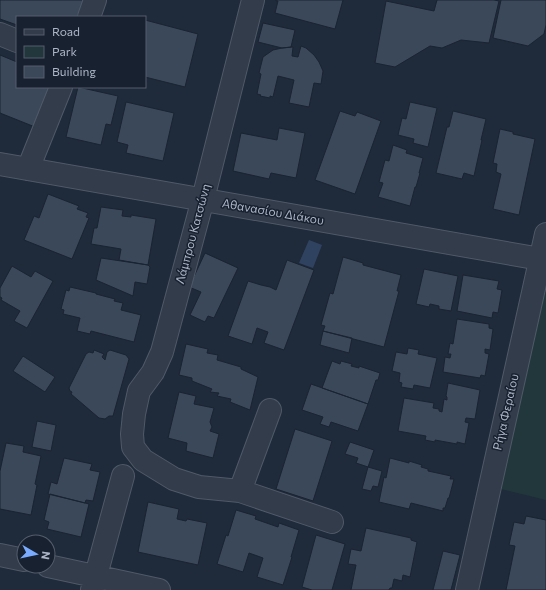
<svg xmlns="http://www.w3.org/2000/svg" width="546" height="590" font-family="Commissioner,sans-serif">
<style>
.green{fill:#21373b}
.water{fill:#2f4361}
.building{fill:#3a485a;stroke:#1a2331}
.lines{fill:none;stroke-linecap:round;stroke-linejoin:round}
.street-casing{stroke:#505968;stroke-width:24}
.street{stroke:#323c4a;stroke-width:22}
.labels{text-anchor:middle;stroke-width:3;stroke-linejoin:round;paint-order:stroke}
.street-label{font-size:12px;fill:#adb6c7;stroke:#18212f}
</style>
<rect width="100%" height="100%" fill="#1f2a3a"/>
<!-- green -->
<path class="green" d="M546,286v214l-45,-11z"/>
<!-- water -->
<path class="water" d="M309,240l13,5 -9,23 -14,-5z"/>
<!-- building -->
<path class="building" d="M0,0h84l-7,17h-60v8l-17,-6z
M276,0h67l-8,29 -60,-16 3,-12h-2z
M437,0h57l5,1 -10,42 -28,-3 -19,8 -12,-2 -35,21 -20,-4 11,-62 48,10z
M501,0h45v25l-2,9 -16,12 -35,-8z
M145,20l53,14 -13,53 -40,-10z
M263,23l32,7 -4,17 -9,1 -24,-6z
M301,46l5,2 8,7 5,7 4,9 -2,13 -7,-1 -5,24 -20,-4 5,-23 -16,-4 -5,21 -3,-1v2l-10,-2 1,-1 -4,-1 4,-20 -2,-1 4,-16 10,-7 9,-2 11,-1 -1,9 6,1z
M0,55l17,7v25h34l-16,40 -35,-14z
M78,87l40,9 -7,29 -5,-1 -5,21 -35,-8z
M126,102l48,11 -11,48 -37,-8 2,-8 -11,-3z
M410,102l27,6 -9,39 -15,-4 1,-4 -16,-4 4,-17 4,1z
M340,111l15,5 2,-4 24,9 -26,73 -40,-14z
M453,111l33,8 -5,21h1l-8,36 -10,-3 -2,6 -26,-6 11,-46h2z
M279,128l26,5 -9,45 -25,-5 -2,6 -36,-8 8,-38 36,7z
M500,129l13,3v2l22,5 -16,76 -26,-6 8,-35 -5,-2 1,-8 -4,-1z
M393,145l14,5 -1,3 17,5 -4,15h1l-4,14h-1l-5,19 -32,-9 5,-14 -4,-1 6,-22 4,1z
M48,194l31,12 -2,3 11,4 -2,4 3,1 -17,41 -48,-19 10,-24 5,2z
M101,207l22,3 -1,6 9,1v-2l25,4 -8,46 -29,-5 2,-11 -30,-5 3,-16h3z
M205,253l33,15 -24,50 -6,-2 -3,6 -15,-7 11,-23 -12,-5z
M343,257l20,6v2l38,10 -4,16h2l-15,56 -61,-16 2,-5 -4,-1 9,-32 3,1z
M101,258l47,7 2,2 -3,17 -12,-2 -2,14 -37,-16z
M287,260l27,10 -30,80 -20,-7 4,-11 -11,-4 -5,16 -24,-8 20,-55 13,4 9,2 6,3z
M12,266l19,11 4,-6 18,10 -26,47 -13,-7 6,-10 -19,-11 1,-2 -2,-1v-9z
M424,269l34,7 -7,35 -12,-2v-3l-9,-2 -1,3 -13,-3z
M463,275l36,6 -2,8 5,1 -4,23 -5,-1 -1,6 -35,-7z
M70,287l26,6v1l19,5 -1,2 9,2 -2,7 20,5 -7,27 -43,-11 -1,3 -13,-3 3,-13 -17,-4 1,-4 -3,-1 5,-19 3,1z
M457,319l32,5v4l4,1 -3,21 -5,-1v4l4,1 -4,22 -4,-1 -1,3 -37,-6 2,-15 5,1 1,-4h-3l2,-11 3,1z
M323,331l29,7 -3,15 -29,-8z
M186,344l22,5 -1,4 11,2 -1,5 24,7v2l17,8 -8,33 -20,-8 1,-3 -14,-3 2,-3 -9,-1 2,-3 -20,-8v-3l-13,-3z
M408,348l11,2 -1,4 19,4 -7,30 -16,-3 -1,4 -12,-2 1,-4 -3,-1 1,-9 -8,-2 4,-19 11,2z
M94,350l10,4 -2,3 3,3 2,-8 3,-2 16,5 3,4 -16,57h-4l-4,3 -6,-1 -28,-24 1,-2 -2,-1 -1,-3 17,-34 3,-2 4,1z
M23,356l32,21 -10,15 -32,-21z
M332,361l8,3 1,-3 11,3 -1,2 8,2v-2l21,7 -2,7h-2l-8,24 -46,-16z
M448,383l32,7 -5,29 -9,-1 -1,4 4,1 -4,21 -8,-2v2l-22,-4v2l-10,-2 1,-4 -28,-5 6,-33 30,5 -1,5 6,1v2l3,1 2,-13 3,1v-3l-1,-1z
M311,384l57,20 -10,27 -27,-9 -2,5 -9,-3 3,-7 -21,-7z
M179,392l17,4 -2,8 20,4 -4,14 2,5 -2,4 9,3 -6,24 -27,-7 1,-8 -19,-5z
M37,421l19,4 -5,26 -19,-4z
M295,429l37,12 -19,60 -37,-12z
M350,442l24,8 -6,17 -12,-4 2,-5 -13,-4z
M6,443l18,3 -1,6 18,4 -6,28 2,1 -6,30 -31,-6v-38z
M64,458l28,6 -2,6 10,2 -7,29 -7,-1 -1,3 -37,-9 3,-12 6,2z
M390,458l19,5v-2l13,4 -1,2 7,2v2l23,5 -1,3h4l-5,19h-1l-3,10h-2v3l-32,-8 -2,6 -30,-7 5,-25 2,1z
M368,467l14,4 -4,16 -5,-1 -2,5 -9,-2z
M50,494l39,10 -8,33 -34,-8 2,-7 -5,-2z
M148,502l31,7 -2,10 9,2 1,-2 20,4 -9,42 -60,-13z
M236,510l20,6 -1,3 23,8 1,-4 20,7 -8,27h1l-9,28 -26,-8 6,-19 -14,-5 -6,19 -26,-8 9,-29 2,1z
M526,516l20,4v70h-40l9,-44 -6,-1 5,-23 10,2z
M366,528l45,10v2l6,2 -7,35 -7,-2 -1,6 -8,-2 -2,9h-2l-1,2h-38l5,-25 -8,-1 3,-15 10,2z
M316,535l29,9 -13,46h-20l-10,-3z
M443,551l17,4 -9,35h-18z"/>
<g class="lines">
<!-- street casing -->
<g class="street-casing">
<path id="street" d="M253,0l-50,199 -41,153 -9,20 -14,19 -5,23 -2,20 1,13 10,13 31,19 25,8 41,4 92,31
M89,17l6,-17
M0,34l17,7
M0,164l546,96
M28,169l33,-82
M240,491l30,-81
M0,555l24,5
M48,566l111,24
M92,590l31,-114
M467,590l79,-356"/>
</g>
<!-- street -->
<use href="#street" class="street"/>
</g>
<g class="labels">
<!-- street labels -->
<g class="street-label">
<text transform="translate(273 212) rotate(10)" y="4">Αθανασίου Διάκου</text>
<text transform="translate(193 234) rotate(-75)" y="4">Λάμπρου Κατσώνη</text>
<text transform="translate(506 412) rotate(-77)" y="4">Ρήγα Φεραίου</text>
</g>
</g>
<!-- legend -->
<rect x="16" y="16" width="130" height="72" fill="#18212f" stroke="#545d6c"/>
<rect x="24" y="29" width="20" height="6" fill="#323c4a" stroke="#545d6c"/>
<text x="52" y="36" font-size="12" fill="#adb6c7">Road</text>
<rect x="24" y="46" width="20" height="12" fill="#21373b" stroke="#545d6c"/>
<text x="52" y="56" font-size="12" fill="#adb6c7">Park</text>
<rect x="24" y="66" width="20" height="12" fill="#3a485a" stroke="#545d6c"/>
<text x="52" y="76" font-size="12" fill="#adb6c7">Building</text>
<!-- north arrow -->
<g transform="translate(36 554) rotate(99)"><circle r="19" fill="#18212f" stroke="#545d6c"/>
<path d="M0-3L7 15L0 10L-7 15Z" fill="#7aabff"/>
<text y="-6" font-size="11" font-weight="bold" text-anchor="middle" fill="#adb6c7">N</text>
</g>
</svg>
